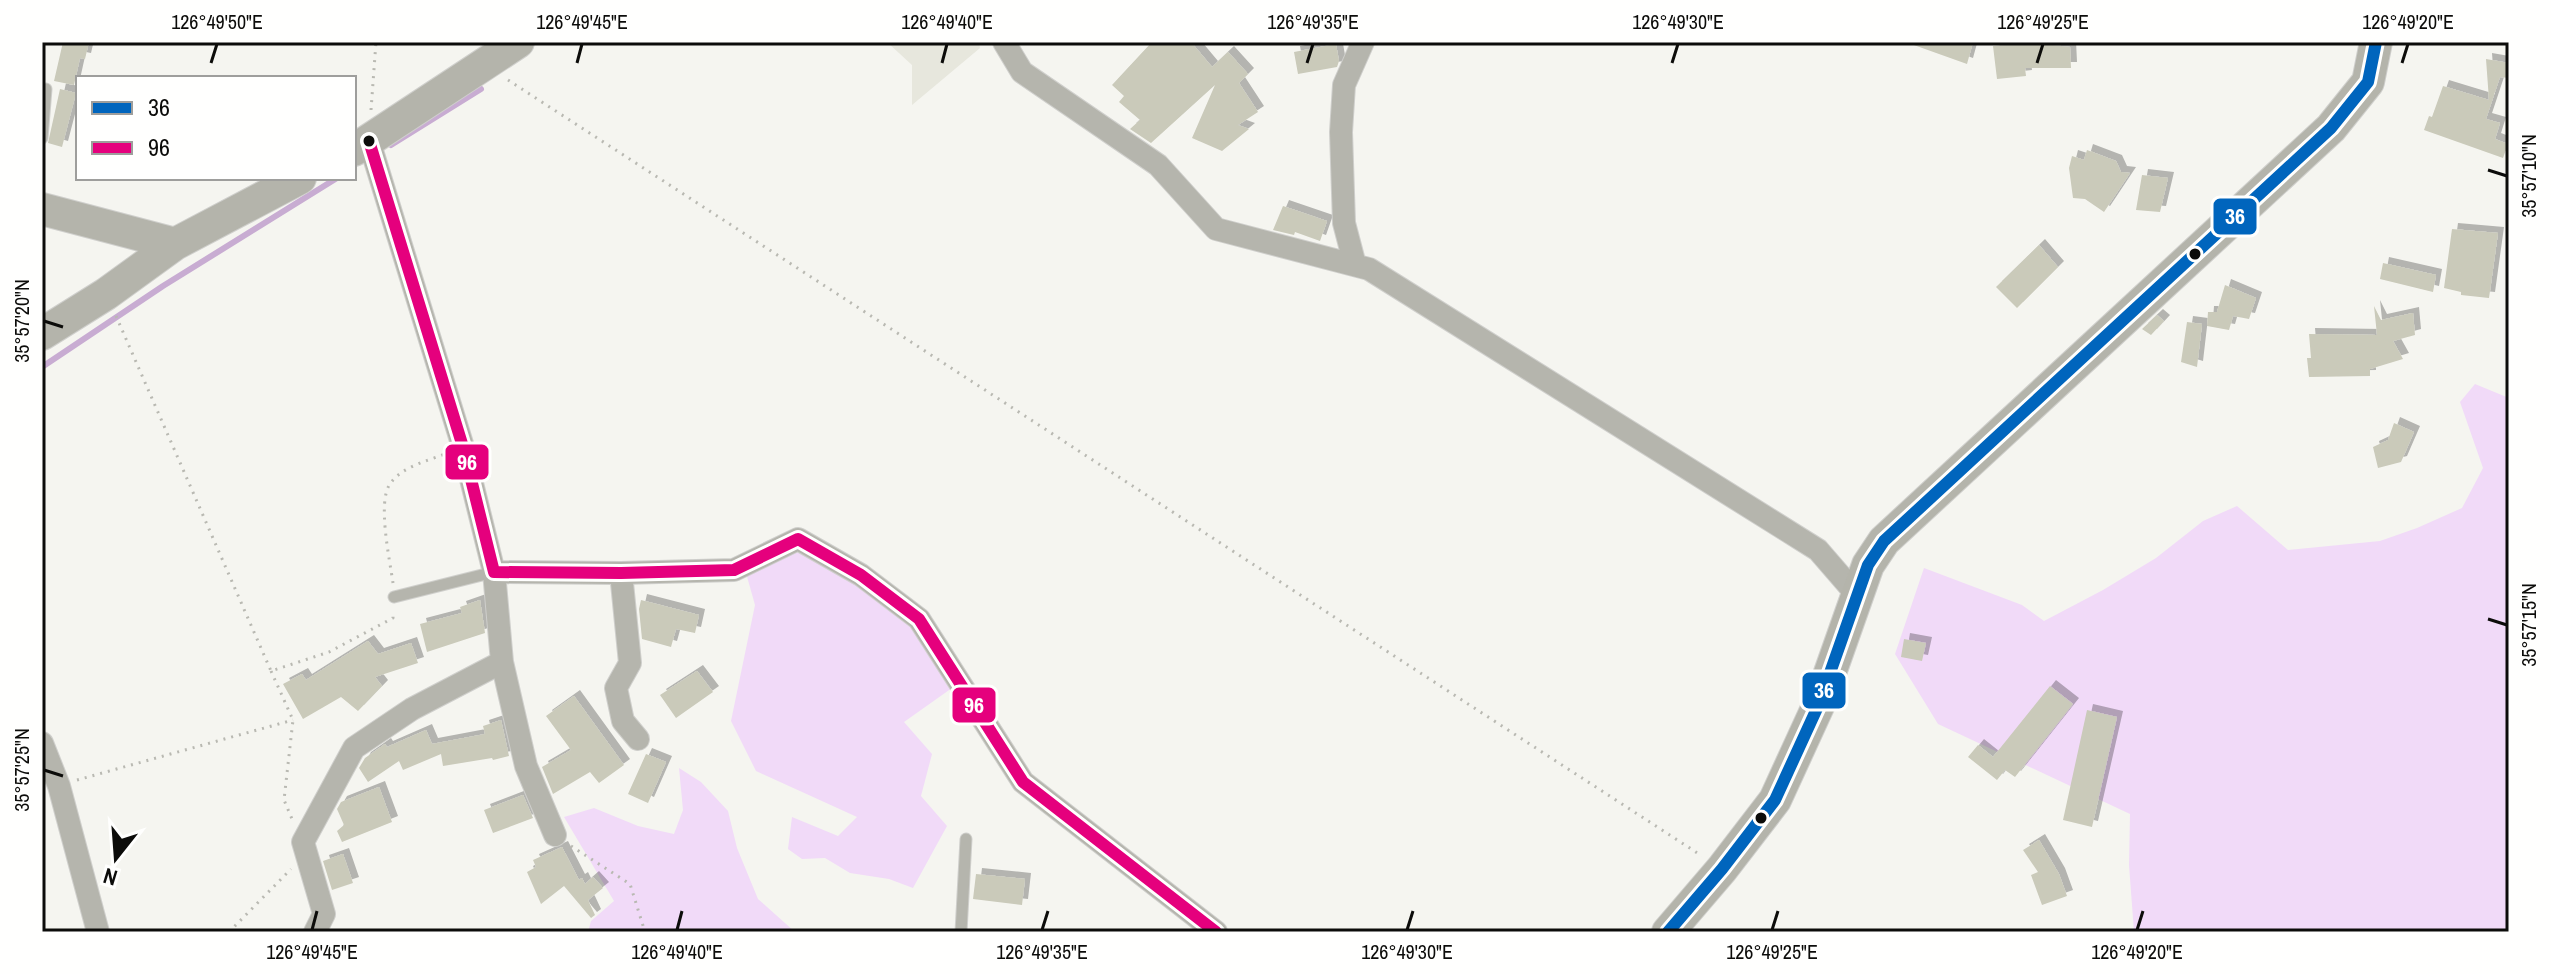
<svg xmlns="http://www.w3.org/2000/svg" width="2551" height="974" font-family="'Archivo Narrow',sans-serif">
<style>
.built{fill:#e7e7dd}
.green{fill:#f1daf8}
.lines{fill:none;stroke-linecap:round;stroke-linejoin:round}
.stream{stroke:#c8acd2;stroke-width:6}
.building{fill:#cacaba;filter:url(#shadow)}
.lane-casing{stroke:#cfcfcc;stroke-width:13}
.street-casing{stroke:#cfcfcc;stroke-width:24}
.secondary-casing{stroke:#cfcfcc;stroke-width:34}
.path{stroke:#b9b9b2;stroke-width:3;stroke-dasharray:2 6;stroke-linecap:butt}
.lane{stroke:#b5b5ad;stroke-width:11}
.street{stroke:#b5b5ad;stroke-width:22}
.secondary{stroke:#b4b4ab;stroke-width:32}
.bus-1-casing{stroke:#fffffe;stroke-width:18}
.bus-2-casing{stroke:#fffffe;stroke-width:18}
.bus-1{stroke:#0065bd;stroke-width:12}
.bus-2{stroke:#e5007d;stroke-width:12}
.ticks{fill:none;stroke:#0c0c0a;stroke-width:3}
.bus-dot{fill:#0c0c0a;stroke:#fffffe;stroke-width:3}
.line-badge{stroke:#fffffe;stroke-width:3}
.badge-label{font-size:22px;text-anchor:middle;font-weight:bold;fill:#fff}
.neatline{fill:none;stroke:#0c0c0a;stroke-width:3}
.ticks-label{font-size:20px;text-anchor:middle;fill:#0c0c0a}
</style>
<defs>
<filter id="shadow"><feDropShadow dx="6" dy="-6" stdDeviation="0" flood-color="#0004"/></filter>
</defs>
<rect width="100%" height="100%" fill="#f5f5f0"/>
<!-- built -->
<path class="built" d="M887,42h92l1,6 -68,57v-40z"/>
<!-- green -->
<path class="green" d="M2475,384l34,14v534h-375l-5,-67 1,-51 -192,-90 -43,-70 29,-86 98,37 22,16 59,-31 53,-32 47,-37 34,-15 51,44 92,-9 37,-13 45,-20 21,-40 -23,-66z
M807,551l101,70 44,67 -48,34 28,32 -11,42 26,30 -34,62 -24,-9 -39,-6 -25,-15 -23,1 -14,-10 4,-32 46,19 19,-19 -101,-46 -25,-50 24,-116 -9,-32 43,-19z
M679,768l22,14 27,29 9,37 21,51 37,33h-207l3,-11 23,-20 -50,-84 30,-9 44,18 36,8 9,-24z"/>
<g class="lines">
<!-- stream -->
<path class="stream" d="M391,145l90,-56
M42,367l121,-81 174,-108"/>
</g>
<!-- building -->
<path class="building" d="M63,42h26l-4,17 -5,-1 -6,27 -20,-4z
M1152,42h39l21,25 16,-15 20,22 -9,9 19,29 -20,13 11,4 -27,22 -30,-13 23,-53 -64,58 -21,-14 10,-9 -21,-18 5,-6 -12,-11z
M1911,42h62l-6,22 -56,-20z
M2034,43l36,4 1,21h-46l1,8 -29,3 -4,-33z
M1336,44l3,17 -2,6 -39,7 -4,-22z
M2486,59l23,4v15l-9,-1 -14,42 14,4 -5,16 13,5 -5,14 -79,-28 5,-14 3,1 11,-31 46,14z
M60,89l16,4 -14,54 -14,-4z
M2087,150l29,11 5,11 9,1 -26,39 -19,-13 -12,-1 -4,-30 3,-12 12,4z
M2142,175l26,3 -8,34 -24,-2z
M1283,206l44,15 -7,20 -25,-9 -1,3 -21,-5z
M2452,229l46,4 -9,65 -28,-3v-3l-17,-4z
M2039,245l19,22 -41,41 -21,-21z
M2383,263l53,12 -3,17 -53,-13z
M2225,285l31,13 -7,21 -16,-3 -4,14 -22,-4 1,-14h9z
M2374,306l7,14 32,-7 2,22 -22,6 10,18 -33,10v7l-61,1 -2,-19h4l-2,-24 68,1z
M2157,315l7,6 -13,14 -9,-6z
M2187,322l15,2 -5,43 -16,-5z
M2394,423l20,9 -13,30 -23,6 -5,-21 15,-7z
M480,600l5,33 -58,19 -7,-28 42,-11 -2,-6z
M641,600l58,15 -4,18 -19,-4 -5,18 -29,-8 -3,-30z
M1904,639l22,4 -4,18 -21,-4z
M368,641l10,13 33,-11 7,20 -43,14 7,9 -24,25 -17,-14 -38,22 -20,-35 19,-10 4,6z
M697,671l16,21 -37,26 -16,-23z
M2050,686l23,18 -58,73 -10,-7 -8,10 -29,-23 10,-12 15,12z
M574,696l50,69 -25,18 -9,-11 -37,22 -11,-27 29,-17 -25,-34z
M2087,710l30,7 -25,110 -29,-7z
M501,720l8,36 -16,4 -1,-2 -49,8 -2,-12 -38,16 -4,-9 -31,21 -9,-14 6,-10 20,-14 2,3 39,-17 6,14 53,-10 -2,-8z
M646,754l20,8 -18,41 -20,-9z
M379,787l13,35 -50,20 -5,-11 7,-6 -7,-16 4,-7z
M523,795l10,23 -40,15 -9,-23z
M2039,840l20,34 8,22 -25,9 -11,-30 7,-3 -15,-22z
M562,847l17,33 3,-2 3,6 8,-7 10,11 -15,12 7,15 -4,3 -27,-32 -23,18 -14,-32 9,-5 -3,-7z
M343,854l10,29 -21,7 -9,-29z
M976,874l49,5 -3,26 -49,-6z"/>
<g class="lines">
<!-- lane casing -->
<g class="lane-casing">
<path id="lane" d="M42,138l4,-49
M394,597l100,-25
M961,932l5,-93"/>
</g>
<!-- street casing -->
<g class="street-casing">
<path id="street" d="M1004,42l18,30 136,93 58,64 153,40 449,281 39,45
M369,141l94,306 31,125 127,1 113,-3 64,-31 63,36 58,44 104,163 193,150
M1355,265l-11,-42 -3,-91 3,-47 19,-43
M494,572l8,90 24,104 29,69
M621,573l9,90 -14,25 7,33 15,18
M42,743l17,43 39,146
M315,932l9,-18 -21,-72 51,-94 58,-39 90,-47"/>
</g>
<!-- secondary casing -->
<g class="secondary-casing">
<path id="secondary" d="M354,150l164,-108
M42,209l133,35
M42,334l64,-40 69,-50 125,-66
M1668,932l54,-63 53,-69 44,-96 49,-139 16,-24 447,-413 37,-46 8,-40"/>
</g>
<!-- path -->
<path class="path" d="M508,80l1194,776
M371,110l5,-68
M116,316l155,355 58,-19 64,-34v-7
M393,583c-3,-22 -16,-81 -3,-99 11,-17 37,-23 55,-30
M271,671l22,49 -9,80 8,19
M77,780l216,-60
M571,846l59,38 15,48
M229,932l62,-63"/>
<!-- lane -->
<use href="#lane" class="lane"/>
<!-- street -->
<use href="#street" class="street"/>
<!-- secondary -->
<use href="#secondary" class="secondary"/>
<!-- bus-1 casing -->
<g class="bus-1-casing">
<path id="bus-1" d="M1668,932l54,-63 53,-69 44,-96 49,-139 16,-24 447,-413 37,-46 8,-40"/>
</g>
<!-- bus-2 casing -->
<g class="bus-2-casing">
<path id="bus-2" d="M369,141l94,306 31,125 127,1 113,-3 64,-31 63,36 58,44 104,163 193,150"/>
</g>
<!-- bus-1 -->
<use href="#bus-1" class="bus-1"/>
<!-- bus-2 -->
<use href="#bus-2" class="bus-2"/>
</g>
<!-- ticks -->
<path class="ticks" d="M211,63l6,-19M577,63l5,-19M942,63l5,-19M1307,63l6,-19M1672,63l6,-19M2037,63l6,-19M2402,63l6,-19M2488,170l19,6M44,321l19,6M2488,619l19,6M44,770l19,6M312,930l5,-19M677,930l5,-19M1042,930l6,-19M1407,930l6,-19M1772,930l6,-19M2137,930l6,-19"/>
<!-- markers -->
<g class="bus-dot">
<circle cx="369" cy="141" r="7"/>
<circle cx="2195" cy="254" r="7"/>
<circle cx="1761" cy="818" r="7"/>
</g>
<g class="line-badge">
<rect x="2212" y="197" width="46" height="39" rx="8" fill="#0065bd"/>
<rect x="444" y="443" width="46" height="38" rx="8" fill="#e5007d"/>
<rect x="1801" y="671" width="46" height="39" rx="8" fill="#0065bd"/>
<rect x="951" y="686" width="46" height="38" rx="8" fill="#e5007d"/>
</g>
<g class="badge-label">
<text x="2235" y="224">36</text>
<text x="467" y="470">96</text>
<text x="1824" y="698">36</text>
<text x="974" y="713">96</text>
</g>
<!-- border -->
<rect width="2551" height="974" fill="none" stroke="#fffffe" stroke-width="88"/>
<!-- legend -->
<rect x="76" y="76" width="280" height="104" fill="#fffffe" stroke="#9e9e9c" stroke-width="2"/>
<rect x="92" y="102" width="40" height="12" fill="#0065bd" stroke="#9e9e9c" stroke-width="2"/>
<text x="148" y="116" font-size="24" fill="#0c0c0a">36</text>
<rect x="92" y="142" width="40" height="12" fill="#e5007d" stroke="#9e9e9c" stroke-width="2"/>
<text x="148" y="156" font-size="24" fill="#0c0c0a">96</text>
<!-- north arrow -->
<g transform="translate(116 858) rotate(197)" stroke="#fffffe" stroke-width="6" paint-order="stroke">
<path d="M0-6L14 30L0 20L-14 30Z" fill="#0c0c0a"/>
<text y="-12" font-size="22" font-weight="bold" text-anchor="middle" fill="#0c0c0a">N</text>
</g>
<rect x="44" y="44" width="2463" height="886" class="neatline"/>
<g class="ticks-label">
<text x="217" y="29">126°49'50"E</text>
<text x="582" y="29">126°49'45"E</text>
<text x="947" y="29">126°49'40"E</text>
<text x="1313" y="29">126°49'35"E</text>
<text x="1678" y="29">126°49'30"E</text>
<text x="2043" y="29">126°49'25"E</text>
<text x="2408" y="29">126°49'20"E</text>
<text transform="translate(2529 176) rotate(-90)" y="7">35°57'10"N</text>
<text transform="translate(22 321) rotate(-90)" y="7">35°57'20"N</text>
<text transform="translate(2529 625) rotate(-90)" y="7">35°57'15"N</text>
<text transform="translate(22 770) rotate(-90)" y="7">35°57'25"N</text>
<text x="312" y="959">126°49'45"E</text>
<text x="677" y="959">126°49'40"E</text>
<text x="1042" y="959">126°49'35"E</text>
<text x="1407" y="959">126°49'30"E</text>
<text x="1772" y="959">126°49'25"E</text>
<text x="2137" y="959">126°49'20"E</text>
</g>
</svg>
